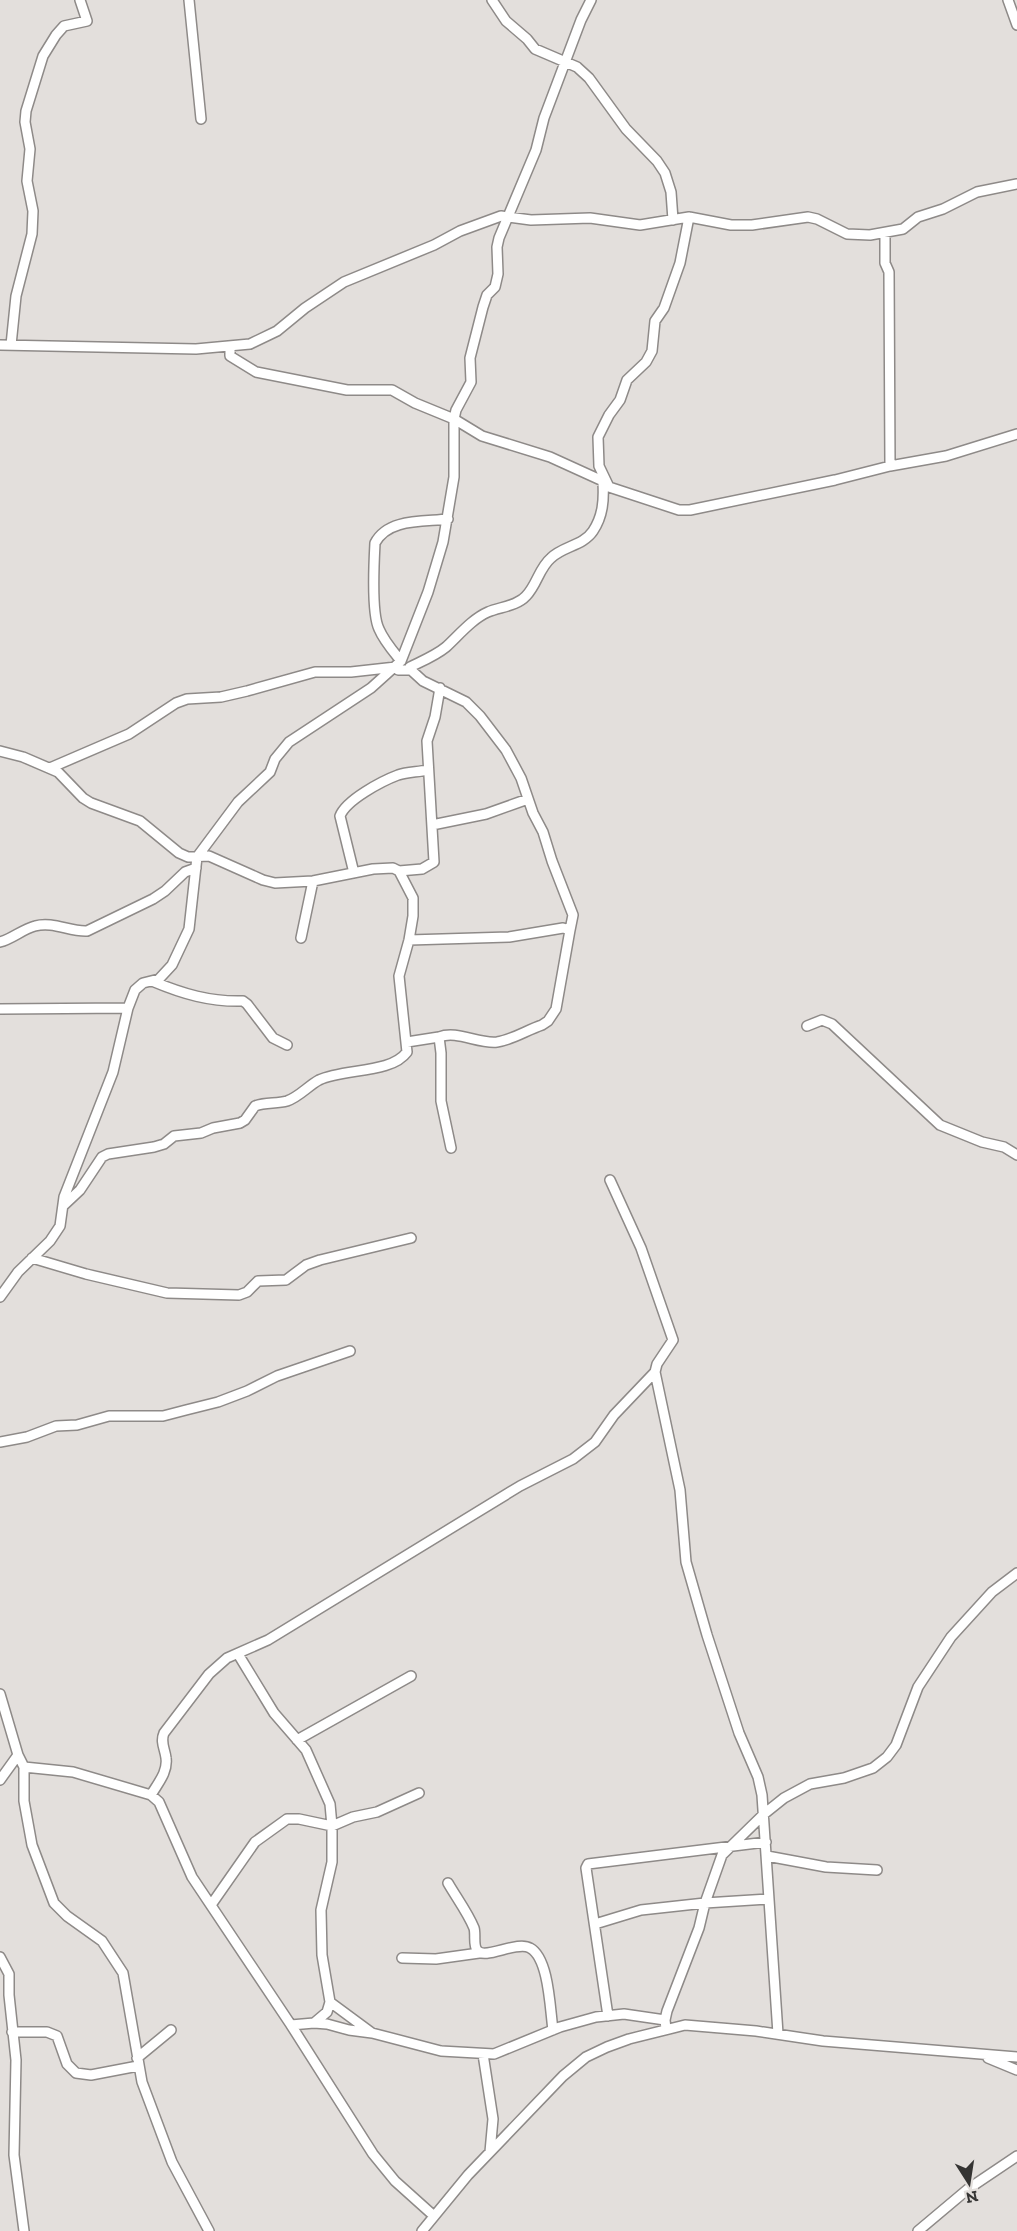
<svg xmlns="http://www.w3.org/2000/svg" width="1017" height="2231" font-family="'Zilla Slab',serif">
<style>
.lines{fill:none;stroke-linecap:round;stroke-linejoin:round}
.minor-casing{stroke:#8e8a88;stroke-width:12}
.minor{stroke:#fff;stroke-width:9}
</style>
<rect width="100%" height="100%" fill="#e3dfdc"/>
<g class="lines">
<!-- minor casing -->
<g class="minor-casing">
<path id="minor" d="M189,0l12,119
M492,0l14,21 21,18 8,10 42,18 12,11 37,51 31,32 8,12 6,19 2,28
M1008,0l9,25
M689,217l-9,46 -16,45 -9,13 -3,30 -6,11 -19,18 -7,20 -11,15 -11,22 1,29 10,21 70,23h11l145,-30 55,-14 56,-10 71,-22
M885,234v29l4,9 1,194
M0,345l196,4 54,-5 27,-13 28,-23 39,-26 90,-37 26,-14 41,-15 30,4 59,-2 50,7 49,-8 42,8h21l56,-8 9,2 30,15 23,1 33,-6 15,-12 25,-8 34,-17 40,-8
M11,345l5,-49 16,-62 1,-23 -6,-30 3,-32 -5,-27 1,-11 17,-55 13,-21 8,-9 23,-5 -7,-21
M230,346v10l26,16 91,18h45l23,13 39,16 28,17 68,21 55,25
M401,661c-8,-10 -17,-20 -22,-32 -8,-16 -5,-67 -4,-86 13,-25 49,-21 73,-24
M411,670l12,11 43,21 14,14 26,34 15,28 12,35 10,19 9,29 21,54 -3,15
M0,751l23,6 35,15 25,26 8,5 49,18 39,32 9,4 21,-1 54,24 12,3 38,-2 60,-12 20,-1 6,3 14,27v18l-4,24 -10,36 8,76c-16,22 -63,16 -88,28 -11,6 -20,17 -32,21 -10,3 -22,1 -32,5l-10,14 -5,3 -27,5 -12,5 -27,3 -10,8 -10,3 -46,7 -6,3 -22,33 -16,15
M50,768l79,-34 47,-31 11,-4 34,-2 26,-6 68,-19h36l45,-5 2,3h13l-1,-3c12,-6 25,-11 36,-20 13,-12 26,-28 42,-35 12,-5 29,-6 38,-16 11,-11 13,-28 25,-38 12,-12 32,-12 42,-27 10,-15 11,-31 10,-48
M432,825l54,-11 42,-15
M399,871l23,-2 12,-7 -7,-121 8,-24 5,-29
M354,873l-14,-57c6,-16 42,-35 58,-41 9,-3 20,-3 29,-5
M301,938l12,-57
M409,940l100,-3 54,-9 7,2 -14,79 -8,12 -6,4c-15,5 -30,15 -45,17 -19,2 -40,-12 -58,-5l2,16v48l10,47
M0,942c12,-3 23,-13 35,-16 18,-5 35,6 52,5l66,-32 12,-8 20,-19 11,-4
M152,981c31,13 58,21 91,20l4,3 26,34 14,7
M0,1009l128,-1
M807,1026l15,-6 10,4 108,101 42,17 22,5 13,8
M407,1042l32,-5
M610,1180l31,68 32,92 -16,24 -2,8 25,118 6,72 21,73 32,98 19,44 4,18 16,239
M32,1258l54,16 81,19 72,2 8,-3 11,-11 28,-1 20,-15 14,-5 91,-22
M0,1297l18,-25 32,-31 10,-15 4,-29 49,-125 15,-64 7,-18 8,-7 16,-4 13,-14 17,-36 8,-72 41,-55 32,-30 5,-13 14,-17 82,-54 30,-27 27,-69 15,-50 11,-65v-58l2,-9 15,-28 -1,-24 13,-51 4,-12 8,-8 3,-13 -1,-27 2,-9 37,-88 8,-32 37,-98 10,-20
M0,1442l27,-5 29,-11 21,-1 32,-9h54l23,-6 32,-8 29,-11 30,-15 73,-25
M238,1654l36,59 32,37 24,54 2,22v36l-11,48 1,45 8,47 42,31
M0,1694l18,61 -18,25
M297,1740l114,-64
M18,1755l6,12v34l8,44 22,58 13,13 35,25 21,32 19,109 30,80 37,69
M24,1767l49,5 78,23 8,7 33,75 99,148 82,129 22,27 39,35
M151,1795c7,-12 17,-23 15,-37 -1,-9 -6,-16 -2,-25l45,-59 18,-16 41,-18 252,-154 53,-27 22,-17 19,-27 41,-43
M767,1856l59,11 51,3
M448,1883c8,14 20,30 26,45 2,6 -1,17 3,22 7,11 40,-10 53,-2 19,10 20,61 23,82
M211,1905l44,-63 32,-23h12l33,7 21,-9 24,-5 42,-19
M595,1924l46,-14 64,-7 64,-4
M0,1957l9,17v21l7,65 -2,95 10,76
M402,1958l34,1 43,-6
M608,2016l-22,-148 2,-4 178,-22
M314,2023l13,-11 3,-10
M291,2025l23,-2 13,1 22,6 23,3 69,18 53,3 66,-27 36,-10 28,-3 41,6
M666,2029l-1,-9 2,-9 32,-83 6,-25 17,-48 42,-41 20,-16 26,-14 34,-6 29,-10 14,-11 9,-12 22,-58 33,-50 41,-45 25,-19
M12,2032h35l10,4 10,28 9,9 15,2 47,-9
M483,2054l10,65 -3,33
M137,2058l34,-28
M988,2058l29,12
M422,2231l46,-56 95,-99 23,-19 21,-10 22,-8 56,-14 71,6 67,10 194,16
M918,2231l50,-42 49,-33"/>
</g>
<!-- minor -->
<use href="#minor" class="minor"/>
</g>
<!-- north arrow -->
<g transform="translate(969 2183) rotate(168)" stroke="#e3dfdc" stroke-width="4.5" paint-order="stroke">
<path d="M0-4.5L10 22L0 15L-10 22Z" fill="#353433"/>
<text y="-9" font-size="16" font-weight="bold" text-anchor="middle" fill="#353433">N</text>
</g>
</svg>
